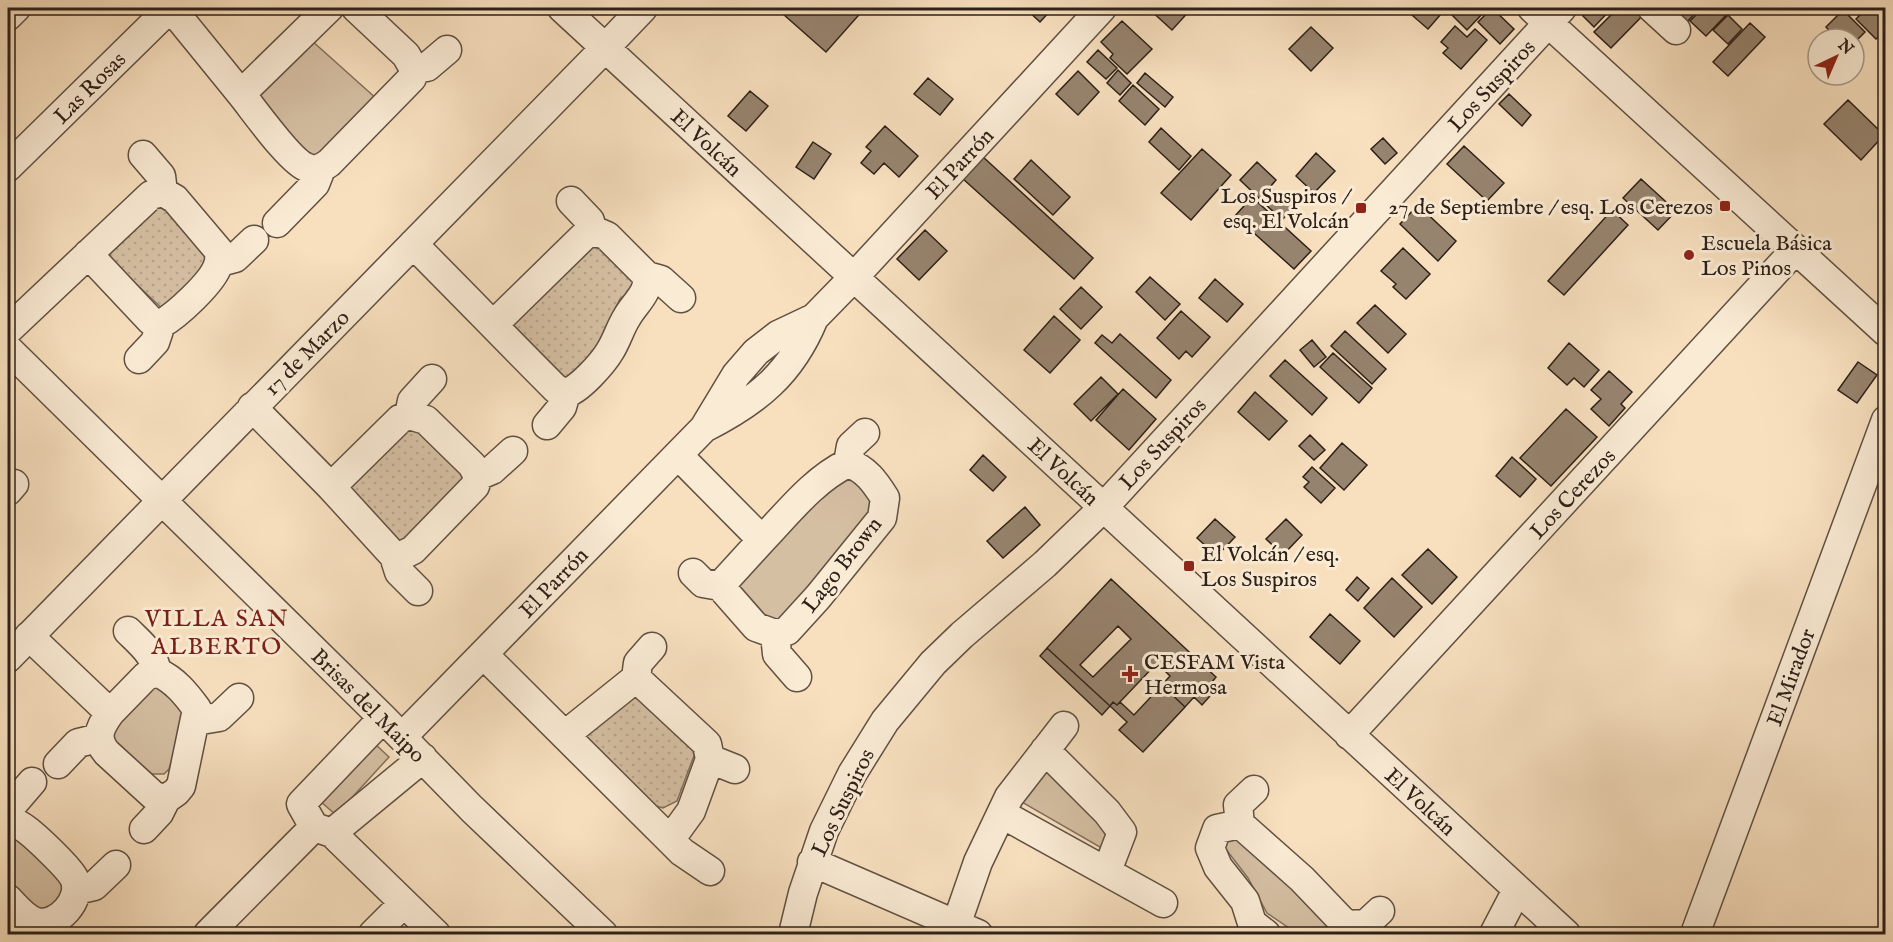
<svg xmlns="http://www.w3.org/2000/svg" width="1893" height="942" font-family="'IM FELL English',serif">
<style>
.grass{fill:#d5bfa3;stroke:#81705e;stroke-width:1.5}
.park{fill:url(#park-dots);stroke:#81705e;stroke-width:1.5}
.building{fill:#97846f;stroke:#2d2018;stroke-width:1.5;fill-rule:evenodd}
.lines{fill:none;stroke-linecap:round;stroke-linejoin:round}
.minor-casing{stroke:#605042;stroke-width:31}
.minor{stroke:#faebd5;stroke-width:28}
.poi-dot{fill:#8f2418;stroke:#faebd5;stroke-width:2}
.labels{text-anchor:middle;stroke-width:6;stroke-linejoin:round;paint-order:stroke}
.street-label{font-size:22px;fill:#2d2018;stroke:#faebd5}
.poi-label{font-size:22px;fill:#2d2018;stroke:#faebd5;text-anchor:start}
.neighbourhood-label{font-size:24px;letter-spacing:1.5px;fill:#7a1f14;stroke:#faebd5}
</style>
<defs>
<pattern id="park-dots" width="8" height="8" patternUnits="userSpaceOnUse" patternTransform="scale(1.5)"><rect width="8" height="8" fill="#d5bfa3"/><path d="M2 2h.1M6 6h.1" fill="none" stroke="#b7a48c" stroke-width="1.8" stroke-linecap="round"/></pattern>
</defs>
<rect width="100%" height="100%" fill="#f8e0bf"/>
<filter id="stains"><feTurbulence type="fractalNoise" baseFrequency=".00333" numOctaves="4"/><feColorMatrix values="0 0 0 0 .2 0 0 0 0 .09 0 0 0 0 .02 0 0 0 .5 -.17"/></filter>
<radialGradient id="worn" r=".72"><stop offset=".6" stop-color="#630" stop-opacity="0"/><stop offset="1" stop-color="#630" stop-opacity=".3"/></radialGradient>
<!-- grass -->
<path class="grass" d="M311,40l67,60 -61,58c-25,-15 -43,-42 -60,-65z
M842,475h12l21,28 -9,15 -79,98 -11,5c-18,-8 -35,-22 -40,-42z
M146,676l43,29 -20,64 -5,5h-12l-46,-41z
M373,742l16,15 -53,58 -16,-14z
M1041,761l72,72 -8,17 -90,-52z
M8,817l55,51 6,26 -26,26 -35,-36z
M1229,832l103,92 -2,10h-32l-31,-21 -19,-35 -23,-30z"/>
<!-- park -->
<path class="park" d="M158,202l57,50 -49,60 -62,-58z
M596,235l47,46 -23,18 -27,58 -30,32 -60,-59z
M417,414l58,59 -71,78 -60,-65z
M636,689l62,56 -21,56 -14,7 -17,-5 -64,-68z"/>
<!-- building -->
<path class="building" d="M789,8h76l-39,44 -43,-38z
M1025,8h26l1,1 -12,13z
M1148,8h44l-20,22z
M1407,8h27l7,6 -13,15 -23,-20z
M1448,8h33l4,3 -18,19 -15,-15 2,-2z
M1492,8l22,21 -14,15 -22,-22z
M1591,8h21l-18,19 -11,-11z
M1618,8h27l3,2 -37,38 -17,-16z
M1672,8h28l-14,15z
M1703,8h23l4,3 -24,25 -16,-15z
M1867,8h6l13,12v10l-10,9 -20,-20z
M1843,10l22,22 -11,11v-4h-17l-11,-12z
M1728,15l14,14 -14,15 -15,-14z
M1122,21l30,28 -25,25 -17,-16 3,-4 -12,-12z
M1750,23l15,14 -37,39 -15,-14z
M1455,26l12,11 8,-8 12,11 -26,29 -18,-16 5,-5 -7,-6z
M1311,27l22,21 -22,23 -22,-22z
M1098,50l19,18 -11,11 -19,-17z
M1118,70l13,13 -11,12 -13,-12z
M1078,71l21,21 -21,23 -22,-21z
M1145,73l28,24 -8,10 -28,-24z
M928,78l25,21 -13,16 -26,-21z
M1133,85l26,24 -14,16 -26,-24z
M750,91l18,15 -22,25 -18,-15z
M1509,94l22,21 -9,11 -23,-22z
M1848,100l36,35 -23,25 -37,-36z
M885,126l33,30 -19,21 -15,-14 -10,11 -13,-11 10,-12 -5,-4z
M1161,128l30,28 -12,14 -30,-28z
M1383,138l14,15 -12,11 -14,-15z
M813,142l18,12 -17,25 -18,-12z
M1464,146l40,37 -17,18 -40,-37z
M1202,149l29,26 -40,45 -30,-27z
M1316,153l19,18 -21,22 -18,-17z
M982,156l111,102 -19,21 -112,-101z
M1031,160l39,37 -17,18 -39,-36z
M1257,162l19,18 -6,7 23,21 -11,12 -42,-40z
M1641,179l35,32 -18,19 -35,-32z
M1252,197l59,54 -17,18 -59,-53z
M1418,205l38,36 -18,20 -38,-37z
M1612,210l16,15 -64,70 -16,-14z
M925,230l22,21 -28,29 -22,-21z
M1403,248l27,26 -24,25 -13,-12 3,-3 -15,-13z
M1150,277l30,27 -15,16 -29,-28z
M1215,279l28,25 -16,18 -28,-24z
M1081,287l21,20 -21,22 -21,-20z
M1375,305l31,29 -18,19 -31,-30z
M1181,311l29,26 -18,20 -6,-6 -7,8 -22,-21z
M1054,316l26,24 -30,33 -26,-23z
M1345,331l41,38 -14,15 -41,-38z
M1120,334l51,46 -15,18 -61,-55 7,-8 10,8z
M1312,340l14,17 -12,10 -14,-17z
M1569,343l30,27 -15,17 -10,-9 -7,7 -19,-17z
M1333,353l39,35 -13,15 -39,-36z
M1285,360l42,38 -15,17 -42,-39z
M1858,362l19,13 -20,28 -19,-13z
M1609,371l23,21 -11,12 4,4 -16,18 -18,-17 10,-10 -10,-9z
M1101,377l17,17 -27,27 -17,-17z
M1123,389l33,30 -27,31 -33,-30z
M1255,392l32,29 -18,19 -31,-28z
M1566,409l31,28 -46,49 -31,-28z
M1310,435l15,15 -11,10 -15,-14z
M1342,443l25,22 -23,25 -24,-22z
M983,455l23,22 -13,14 -23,-21z
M1512,457l24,22 -16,18 -24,-21z
M1312,467l23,21 -14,15 -17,-16 5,-5 -6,-5z
M1025,507l15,18 -37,33 -16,-17z
M1215,519l20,18 -18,19 -20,-18z
M1286,519l16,16 -19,20 -17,-16z
M1428,549l29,28 -25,27 -30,-29z
M1357,577l12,11 -11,13 -12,-11z
M1392,578l30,29 -28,30 -30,-29z
M1111,579l105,98 -4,5 6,5 -16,18 -8,-8 -9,10 -23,-22 8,-9 -13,-13 -40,42 -4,-3 -3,4 -63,-58zM1118,626l13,13 -38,38 -13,-12z
M1330,614l30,27 -20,23 -30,-27z
M1047,648l63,58 -8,9 -62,-59z
M1162,685l23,22 -42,45 -24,-22 8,-8 -17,-16 3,-4 4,3 3,-3 14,13z"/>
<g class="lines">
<!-- minor casing -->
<g class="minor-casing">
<path id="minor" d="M171,8l70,86
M329,8l-88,86c13,16 50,69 67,74 8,3 14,0 21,-5l83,-85 2,-9 -8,-14 -50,-47
M562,8l1004,926
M1532,8l354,324
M1652,8l24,22
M8,16l8,-8
M414,69l13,-2 20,-17
M143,155l18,21 2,16
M8,167l162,-159
M571,201l19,20 2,10
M277,223l38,-39 6,-15
M413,244c48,48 95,97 143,145l10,4c12,-2 37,-30 44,-42 7,-11 10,-23 17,-34 8,-14 23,-25 20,-41l-40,-40 -7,-3h-13l-94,92
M220,262l15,-4 19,-18
M647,276l14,4 20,18
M8,330l143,-135 12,-3 12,7 44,52c0,5 1,9 -1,14 -5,17 -41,50 -57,59l-10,-3 -63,-67
M8,349l375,369 89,91 131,125
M139,359l16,-17 6,-18
M252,407l79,80 63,69 5,16 19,19
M409,415l3,-14 20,-22
M547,425l15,-18 4,-14
M704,428c53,-27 87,-54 110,-110
M678,455l84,85c26,-27 51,-60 86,-77 18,6 27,19 37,35l-3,20 -64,79 -31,34 -12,3 -19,-7 -36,-41 42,-46
M848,463l3,-17 14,-13
M478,476l14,-6 21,-19
M331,487l69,-68 9,-4 17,5 46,45 6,11 -3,10 -62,64 -12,6h-7
M8,491l6,-7
M693,573l10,10 17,3
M128,631c13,13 26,23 29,41
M775,634l2,20 20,23
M29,636l81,77 36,-37 11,-4c18,8 29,22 40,37l-16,77 -5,6 -10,7 -12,-3 -47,-43c-13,-15 -7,-26 3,-40
M483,654l187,186 21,-29 19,-52 -3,-15 -71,-66 -71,57
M8,658l597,-610 38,-40
M636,678l2,-15 14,-16
M383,718l-82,86 13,23 18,6 91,-75
M195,721l24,-4 20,-19
M1349,735l446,-485
M402,737l302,-309 32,-53 20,-23 22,-17 36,-17 40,-41 248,-269
M1045,750l62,62 15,20 -15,39
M710,759l25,10
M58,764l20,-21 21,-5
M8,810l24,-28
M1002,814l161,89
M8,822c4,1 9,1 13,4 11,6 48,42 53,52 10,21 -17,50 -38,44 -11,-3 -20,-15 -28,-23
M1240,824l-2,-19 16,-15
M144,829l15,-16 7,-14
M332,833l104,101
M670,840l12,12 28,19
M812,862l166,72
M76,890l18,-4 22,-21
M1346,925l20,-1 14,-13
M208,934l106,-107
M373,934l31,-31
M793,934l10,-41 21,-62 28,-57 33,-53 48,-58 29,-28 83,-71 58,-56 459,-500
M953,934l25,-72 31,-65 55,-71
M1266,934l-14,-11 -7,-22 -27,-34 -8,-19 7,-19 23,-5 62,55 44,46 3,9
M1494,934l23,-44
M1695,934l191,-514"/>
</g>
<!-- minor -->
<use href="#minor" class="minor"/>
</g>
<!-- markers -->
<g class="poi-dot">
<rect x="1719" y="200" width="12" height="12" rx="3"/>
<rect x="1355" y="202" width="12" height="12" rx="3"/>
<circle cx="1689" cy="255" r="6"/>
<rect x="1183" y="560" width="12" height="12" rx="3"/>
<path d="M1127 665h6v6h6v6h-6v6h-6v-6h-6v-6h6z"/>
</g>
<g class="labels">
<!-- street labels -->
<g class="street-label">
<text transform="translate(1491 85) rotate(-47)" y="8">Los Suspiros</text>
<text transform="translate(89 87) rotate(-45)" y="8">Las Rosas</text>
<text transform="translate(707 142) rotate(43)" y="8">El Volcán</text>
<text transform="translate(959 163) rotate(-47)" y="8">El Parrón</text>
<text transform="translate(306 352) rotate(-45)" y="8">17 de Marzo</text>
<text transform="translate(1162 443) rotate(-47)" y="8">Los Suspiros</text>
<text transform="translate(1064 471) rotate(43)" y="8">El Volcán</text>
<text transform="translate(1572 493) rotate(-47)" y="8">Los Cerezos</text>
<text transform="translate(841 564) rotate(-52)" y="8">Lago Brown</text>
<text transform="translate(553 582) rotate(-46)" y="8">El Parrón</text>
<text transform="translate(1790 677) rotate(-70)" y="8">El Mirador</text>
<text transform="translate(369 705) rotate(45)" y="8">Brisas del Maipo</text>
<text transform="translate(1421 801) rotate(43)" y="8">El Volcán</text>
<text transform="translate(842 802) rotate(-64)" y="8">Los Suspiros</text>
</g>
<!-- poi labels -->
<g class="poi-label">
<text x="1349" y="203" text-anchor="end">Los Suspiros /<tspan x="1349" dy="25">esq. El Volcán</tspan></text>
<text x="1713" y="214" text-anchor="end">27 de Septiembre / esq. Los Cerezos</text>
<text x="1701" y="250">Escuela Básica<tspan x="1701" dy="25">Los Pinos</tspan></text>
<text x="1201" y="561">El Volcán / esq.<tspan x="1201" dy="25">Los Suspiros</tspan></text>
<text x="1144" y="669">CESFAM Vista<tspan x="1144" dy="25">Hermosa</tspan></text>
</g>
<!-- neighbourhood labels -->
<g class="neighbourhood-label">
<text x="217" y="626">VILLA SAN<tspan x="217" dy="28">ALBERTO</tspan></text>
</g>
</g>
<!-- margin -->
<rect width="1893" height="942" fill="none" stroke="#f8e0bf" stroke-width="30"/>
<rect x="9" y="9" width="1875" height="924" fill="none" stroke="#2d2018" stroke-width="3"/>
<rect x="15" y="15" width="1863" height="912" fill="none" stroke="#2d2018" stroke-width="1.5"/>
<!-- north arrow -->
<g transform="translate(1836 57) rotate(44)"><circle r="28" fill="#faebd5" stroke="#a89a89" stroke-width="1.5"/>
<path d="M0-4.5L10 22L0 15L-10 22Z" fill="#8f2418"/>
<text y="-9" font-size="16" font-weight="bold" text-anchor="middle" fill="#2d2018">N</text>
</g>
<rect width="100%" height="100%" filter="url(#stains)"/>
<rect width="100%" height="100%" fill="url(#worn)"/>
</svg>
